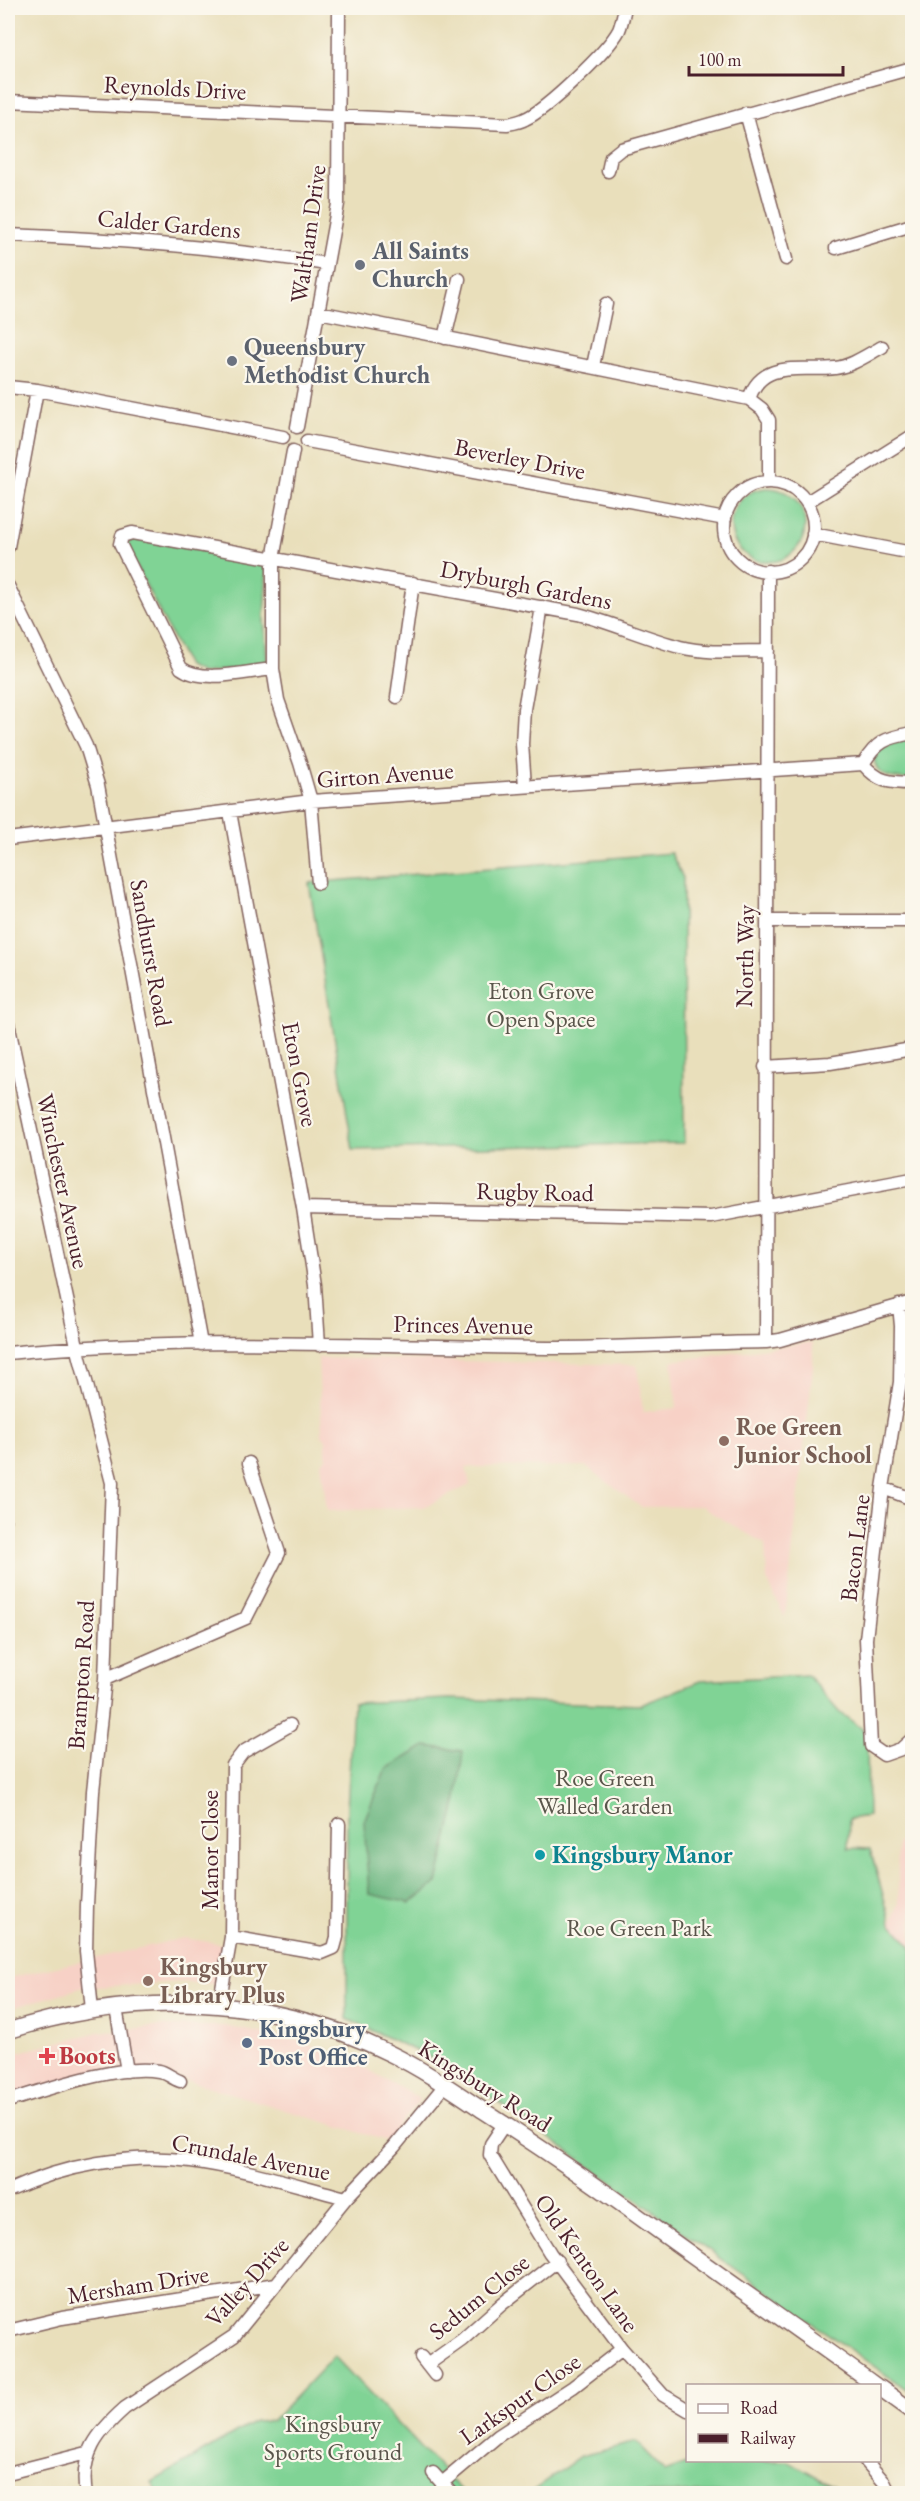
<svg xmlns="http://www.w3.org/2000/svg" width="920" height="2501" font-family="'EB Garamond',serif">
<style>
.built{fill:#f7d1c6}
.green{fill:#80d395;stroke:#657960;stroke-width:1.5}
.forest{fill:#68b57e;stroke:#596a54;stroke-width:1.5}
.lines{fill:none;stroke-linecap:round;stroke-linejoin:round}
.minor-casing{stroke:#82625d;stroke-width:15}
.major-casing{stroke:#82625d;stroke-width:18}
.minor{stroke:#fff;stroke-width:12}
.major{stroke:#fff;stroke-width:15}
.rail{stroke:#4a1f2b;stroke-width:3;stroke-dasharray:9 4.5;stroke-linecap:butt}
.worship-dot{fill:#6b7280;stroke:#fbf7ec;stroke-width:2}
.education-dot{fill:#8d6e63;stroke:#fbf7ec;stroke-width:2}
.culture-dot{fill:#0f9aa8;stroke:#fbf7ec;stroke-width:2}
.service-dot{fill:#5c6f8a;stroke:#fbf7ec;stroke-width:2}
.health-dot{fill:#e0444e;stroke:#fbf7ec;stroke-width:2}
.labels{text-anchor:middle;stroke-width:4.5;stroke-linejoin:round;paint-order:stroke}
.street-label{font-size:24px;fill:#4a1f2b;stroke:#fbf7ec}
.worship-label{font-size:24px;font-weight:bold;fill:#5b616d;stroke:#fbf7ec;text-anchor:start}
.park-label{font-size:24px;fill:#5a554b;stroke:#fbf7ec}
.education-label{font-size:24px;font-weight:bold;fill:#785e54;stroke:#fbf7ec;text-anchor:start}
.culture-label{font-size:24px;font-weight:bold;fill:#0d838f;stroke:#fbf7ec;text-anchor:start}
.service-label{font-size:24px;font-weight:bold;fill:#4e5e75;stroke:#fbf7ec;text-anchor:start}
.health-label{font-size:24px;font-weight:bold;fill:#be3a42;stroke:#fbf7ec;text-anchor:start}
</style>
<rect width="100%" height="100%" fill="#fbf7ec"/>
<filter id="ink" filterUnits="userSpaceOnUse"><feTurbulence type="fractalNoise" baseFrequency=".0167" numOctaves="2"/><feDisplacementMap in="SourceGraphic" scale="12" xChannelSelector="R" yChannelSelector="G"/><feConvolveMatrix kernelMatrix="1 2 1 2 8 2 1 2 1" color-interpolation-filters="sRGB"/></filter>
<filter id="wash" filterUnits="userSpaceOnUse"><feTurbulence type="fractalNoise" baseFrequency=".008" numOctaves="4" result="noise"/><feDisplacementMap in="SourceGraphic" scale="24" xChannelSelector="R" yChannelSelector="G"/><feGaussianBlur stdDeviation="1.35" result="paint"/><feColorMatrix in="noise" values="0 0 0 0 0 0 0 0 0 0 0 0 0 0 0 0 0 1.4 0 .05"/><feComposite in="paint" operator="in"/></filter>
<g filter="url(#wash)">
<rect width="100%" height="100%" fill="#e9dfbb"/>
<!-- built -->
<path class="built" d="M813,1342v25l-28,251 -18,-38 -2,-36 -60,-35 -1,-3 -63,1 -56,-41 -119,1 4,18 -46,22 -97,4 -6,-48 5,-5v-18l-4,-4 -4,-78 319,7 6,47 34,-4 -5,-47z
M912,1839v108l-21,-24 8,-20 -2,-60z
M184,1938l38,6 -6,40 -38,-2 -97,6 -73,21v-31z
M163,2026h61l77,15 68,29 51,29 -33,42 -220,-67 -46,-1 -113,28v-46l90,-23z"/>
<!-- green -->
<path class="green" d="M731 525a37 37 0 1 1 74 0a37 37 0 1 1-74 0Z
M133,538l128,22 6,5 -3,53 3,43 -4,5 -61,7 -15,-7 -59,-116v-7z
M912,738v41c-17,0 -36,0 -38,-21l9,-12z
M671,853l12,25 1,265 -331,7 -44,-267z
M807,1675l32,37 28,20 1,84 -19,3 -1,29 22,1 21,74 21,24v446l-401,-282 -82,-54 -82,-38v-209l6,-107 96,-4 192,6 59,-24z
M334,2356l130,137 -306,1 -6,-12 102,-60 18,-1z
M636,2442l29,30 29,-11h95l57,32h-316l51,-37z"/>
<!-- forest -->
<path class="forest" d="M425,1746l38,5 -6,47 -20,85 -27,20 -41,-9 -5,-73 22,-52z"/>
</g>
<g filter="url(#ink)">
<g class="lines">
<!-- minor casing -->
<g class="minor-casing">
<path id="minor" d="M8,101l499,23c6,-1 13,-2 18,-5 21,-9 83,-68 94,-89 3,-7 4,-15 6,-22
M746,113l40,146
M608,171l3,-14 10,-8 291,-81
M8,235c107,4 213,12 319,29
M836,248l76,-23
M319,312l430,87 13,10 7,11v61
M445,338l14,-59
M593,366l13,-62
M8,387l29,3 246,47
M749,399c13,-41 54,-27 86,-31 17,-2 32,-13 47,-21
M297,427l41,-223 1,-196
M307,441l418,78
M293,451l-20,108v110l5,31 22,63 11,38 7,82
M724 527a45 45 0 1 1 90 0a45 45 0 1 1-90 0Z
M807,502l105,-66
M813,534l99,19
M8,547l29,-157
M8,586l78,160 12,39 103,559
M273,669c-25,2 -71,15 -92,-1l-61,-124 2,-8 10,-3 446,81c35,9 67,24 102,33 28,7 60,4 88,4
M397,697l16,-114
M863,764c14,-23 23,-26 49,-31
M863,764c15,18 27,19 49,19
M525,786l-3,-42 2,-35 18,-102
M230,812l73,396 12,77 4,60
M8,839l303,-38 552,-37
M767,921h145
M8,1023l69,323 35,137 -7,196 -12,112 -6,114 -1,46 6,59
M765,1067l65,-4 82,-14
M303,1208l408,9 201,-38
M899,1305l2,21 -1,56 -17,106 -17,151 5,107 13,9 17,-6 11,-10
M766,1342l2,-771
M8,1353c179,-17 360,-7 540,-5 72,0 145,-5 218,-6l14,-2 132,-38
M883,1488l29,11
M105,1679l141,-61 33,-65 -30,-90
M231,1937l91,16 12,-5 3,-11 2,-113
M219,2005l12,-68 2,-172 10,-13 47,-27
M116,2008l11,63
M8,2101c40,-12 109,-37 151,-30 6,1 13,7 21,10
M505,2123l-14,21 -1,11 60,98 72,96 41,46 25,15
M8,2191c56,-26 121,-38 183,-30 52,7 104,24 155,37
M8,2331l54,-13 214,-34
M421,2357l14,18
M427,2365l35,-25 40,-36 55,-43
M865,2460l19,22 6,12
M8,2473l79,-20
M433,2473l17,19
M442,2483l56,-47 75,-49 49,-38
M86,2494c-7,-39 12,-62 39,-86l109,-72 112,-138 48,-51 51,-62"/>
</g>
<!-- major casing -->
<g class="major-casing">
<path id="major" d="M8,2031c126,-41 264,-37 383,23 33,16 63,37 93,57 48,31 96,63 143,97 82,60 166,118 249,178
M880,2388l32,23"/>
</g>
<!-- minor -->
<use href="#minor" class="minor"/>
<!-- major -->
<use href="#major" class="major"/>
<!-- rail -->
<path class="rail" d="M8,1465l2,41 -2,118"/>
</g>
</g>
<!-- markers -->
<g class="worship-dot">
<circle cx="360" cy="265" r="6"/>
<circle cx="232" cy="361" r="6"/>
</g>
<g class="education-dot">
<circle cx="724" cy="1441" r="6"/>
<circle cx="148" cy="1981" r="6"/>
</g>
<circle class="culture-dot" cx="540" cy="1855" r="6"/>
<circle class="service-dot" cx="247" cy="2043" r="6"/>
<path class="health-dot" d="M44 2047h6v6h6v6h-6v6h-6v-6h-6v-6h6z"/>
<g class="labels">
<!-- street labels -->
<g class="street-label">
<text transform="translate(175 88) rotate(3)" y="8">Reynolds Drive</text>
<text transform="translate(169 224) rotate(5)" y="8">Calder Gardens</text>
<text transform="translate(308 234) rotate(-82)" y="8">Waltham Drive</text>
<text transform="translate(520 459) rotate(11)" y="8">Beverley Drive</text>
<text transform="translate(526 585) rotate(11)" y="8">Dryburgh Gardens</text>
<text transform="translate(385 775) rotate(-4)" y="8">Girton Avenue</text>
<text transform="translate(151 953) rotate(80)" y="8">Sandhurst Road</text>
<text transform="translate(745 956) rotate(-89)" y="8">North Way</text>
<text transform="translate(300 1074) rotate(79)" y="8">Eton Grove</text>
<text transform="translate(63 1181) rotate(78)" y="8">Winchester Avenue</text>
<text transform="translate(535 1192) rotate(1)" y="8">Rugby Road</text>
<text transform="translate(463 1325) rotate(1)" y="8">Princes Avenue</text>
<text transform="translate(855 1548) rotate(-83)" y="8">Bacon Lane</text>
<text transform="translate(81 1675) rotate(-86)" y="8">Brampton Road</text>
<text transform="translate(210 1850) rotate(-90)" y="8">Manor Close</text>
<text transform="translate(485 2086) rotate(32)" y="8">Kingsbury Road</text>
<text transform="translate(251 2157) rotate(11)" y="8">Crundale Avenue</text>
<text transform="translate(587 2263) rotate(55)" y="8">Old Kenton Lane</text>
<text transform="translate(247 2282) rotate(-48)" y="8">Valley Drive</text>
<text transform="translate(138 2285) rotate(-9)" y="8">Mersham Drive</text>
<text transform="translate(479 2297) rotate(-39)" y="8">Sedum Close</text>
<text transform="translate(520 2399) rotate(-35)" y="8">Larkspur Close</text>
</g>
<!-- worship labels -->
<g class="worship-label">
<text x="372" y="259">All Saints<tspan x="372" dy="28">Church</tspan></text>
<text x="244" y="355">Queensbury<tspan x="244" dy="28">Methodist Church</tspan></text>
</g>
<!-- park labels -->
<g class="park-label">
<text x="541" y="999">Eton Grove<tspan x="541" dy="28">Open Space</tspan></text>
<text x="605" y="1786">Roe Green<tspan x="605" dy="28">Walled Garden</tspan></text>
<text x="639" y="1936">Roe Green Park</text>
<text x="333" y="2432">Kingsbury<tspan x="333" dy="28">Sports Ground</tspan></text>
</g>
<!-- education labels -->
<g class="education-label">
<text x="736" y="1435">Roe Green<tspan x="736" dy="28">Junior School</tspan></text>
<text x="160" y="1975">Kingsbury<tspan x="160" dy="28">Library Plus</tspan></text>
</g>
<!-- culture labels -->
<g class="culture-label">
<text x="552" y="1863">Kingsbury Manor</text>
</g>
<!-- service labels -->
<g class="service-label">
<text x="259" y="2037">Kingsbury<tspan x="259" dy="28">Post Office</tspan></text>
</g>
<!-- health labels -->
<g class="health-label">
<text x="59" y="2064">Boots</text>
</g>
</g>
<!-- margin -->
<rect width="920" height="2501" fill="none" stroke="#fbf7ec" stroke-width="30"/>
<!-- legend -->
<rect x="686" y="2384" width="195" height="78" fill="#fbf7ec" stroke="#b4a19f" stroke-width="1.5"/>
<rect x="698" y="2404" width="30" height="9" fill="#ffffff" stroke="#b4a19f" stroke-width="1.5"/>
<text x="740" y="2414" font-size="18" fill="#4a1f2b">Road</text>
<rect x="698" y="2434" width="30" height="9" fill="#4a1f2b" stroke="#b4a19f" stroke-width="1.5"/>
<text x="740" y="2444" font-size="18" fill="#4a1f2b">Railway</text>
<!-- scale -->
<path d="M689 66v9h154v-9" fill="none" stroke="#4a1f2b" stroke-width="3"/>
<text x="698" y="66" font-size="18" fill="#4a1f2b" stroke="#fbf7ec" stroke-width="4.5" paint-order="stroke">100 m</text>
</svg>
